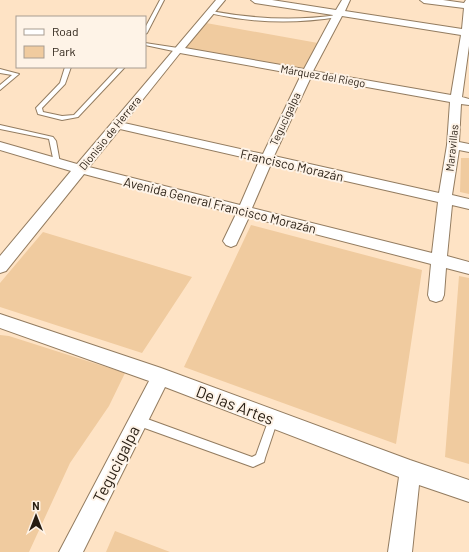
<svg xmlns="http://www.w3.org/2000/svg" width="469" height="552" font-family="Barlow,sans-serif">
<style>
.green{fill:#f0cb9f}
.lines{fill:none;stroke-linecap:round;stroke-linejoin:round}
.service-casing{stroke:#937c60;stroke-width:2}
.minor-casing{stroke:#937c60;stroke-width:2}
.service{fill:#fff;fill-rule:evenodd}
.minor{fill:#fff;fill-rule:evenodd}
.labels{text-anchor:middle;stroke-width:4;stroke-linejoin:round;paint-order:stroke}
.far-street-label{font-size:11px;fill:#271d12;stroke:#fef3e7}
.street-label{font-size:13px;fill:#271d12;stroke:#fef3e7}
.near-street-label{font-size:16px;fill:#271d12;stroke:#fef3e7}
</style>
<rect width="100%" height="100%" fill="#fee3c5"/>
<!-- green -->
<path class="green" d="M206,23l112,20 -15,27 -120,-22z
M461,158h8v36l-9,-2z
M251,225l171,45 -26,174 -212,-77z
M43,232l149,45 -50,76 -142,-46v-24z
M459,276l10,2v186l-24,-7z
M0,335l9,1 116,37 -16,33 -39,57 -41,89h-29z
M115,531l55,21h-64z"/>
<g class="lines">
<!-- service casing -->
<g class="service-casing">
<path id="service" d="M160,0h4l-17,33 -2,1v-6z
M211,11c43,8 84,10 127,4l2,1 -2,1c-43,7 -86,6 -129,-4v-1z
M145,43l33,5 3,2 -3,2 -33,-7z
M65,67h6l-6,17 -23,24 1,4 19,4 12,-1 45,-48h6l-47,50 -16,3 -24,-6 -2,-6 24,-25z
M0,69l19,5 -19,16v-5l12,-10 -12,-2z
M0,125l53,12 3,4 4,22 -3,2 -3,-2 -5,-24 -49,-10z
M273,414l3,2 2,3 -13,39 -1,4 -11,5 -114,-41 -4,-2 -1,-3 1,-3 4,-2 113,41 4,-2 14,-39z"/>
</g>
<!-- minor casing -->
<g class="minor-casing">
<path id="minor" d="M216,0h9l-40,48 119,21 29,-54 -78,-12 -4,-3h21l64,10 6,-10h8l-5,11 117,18 2,-21 -40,-5 -4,-3h23l21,3 2,-3h3v46l-7,51 7,2v6l-8,-1 -2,38 10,2v8l-10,-2 -7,45 17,4v10l-17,-4 -5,51 22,6v12l-23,-6 -2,27 -2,5 -6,2 -6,-2 -2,-5 3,-31 -182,-47 -13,28 -5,2 -5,-2 -3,-4 13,-27 -152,-40 -78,97 -6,2v-17l71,-85 -71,-21v-8l77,22zM342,16l119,19 -10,60 -138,-24zM180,53l121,22 -38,79 -139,-31zM311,77l139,25 -3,43 -8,48 -165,-37zM120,129l139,32 -19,44 -151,-38zM271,164l167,38 -6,51 -180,-45z
M0,314l161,54 249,92 59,20v22l-50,-17 -7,67h-24l11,-75 -234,-90 -82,165h-24l90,-171 -149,-53z"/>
</g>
<!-- service -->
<use href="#service" class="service"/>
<!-- minor -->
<use href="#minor" class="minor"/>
</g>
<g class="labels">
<!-- far-street labels -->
<g class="far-street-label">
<text transform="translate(323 76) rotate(10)" y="4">Márquez del Riego</text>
<text transform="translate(285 119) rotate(-65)" y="4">Tegucigalpa</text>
<text transform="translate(110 133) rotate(-51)" y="4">Dionisio de Herrera</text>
<text transform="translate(452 148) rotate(-84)" y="4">Maravillas</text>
</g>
<!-- street labels -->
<g class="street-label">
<text transform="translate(292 165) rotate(13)" y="5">Francisco Morazán</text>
<text transform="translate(220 205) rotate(14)" y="5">Avenida General Francisco Morazán</text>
</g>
<!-- near-street labels -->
<g class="near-street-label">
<text transform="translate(235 405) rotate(21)" y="6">De las Artes</text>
<text transform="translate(116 464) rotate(-63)" y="6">Tegucigalpa</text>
</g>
</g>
<!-- legend -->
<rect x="16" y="16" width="130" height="52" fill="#fef3e7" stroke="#a89d92"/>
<rect x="24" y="29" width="20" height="6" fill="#ffffff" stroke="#a89d92"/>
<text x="52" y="36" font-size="12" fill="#271d12">Road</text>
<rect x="24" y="46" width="20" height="12" fill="#f0cb9f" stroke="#a89d92"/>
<text x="52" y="56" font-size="12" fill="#271d12">Park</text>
<!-- north arrow -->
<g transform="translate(36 516)" stroke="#fef3e7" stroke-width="3" paint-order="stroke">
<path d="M0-3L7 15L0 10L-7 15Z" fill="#271d12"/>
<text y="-6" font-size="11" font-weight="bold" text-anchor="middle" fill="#271d12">N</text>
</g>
</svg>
